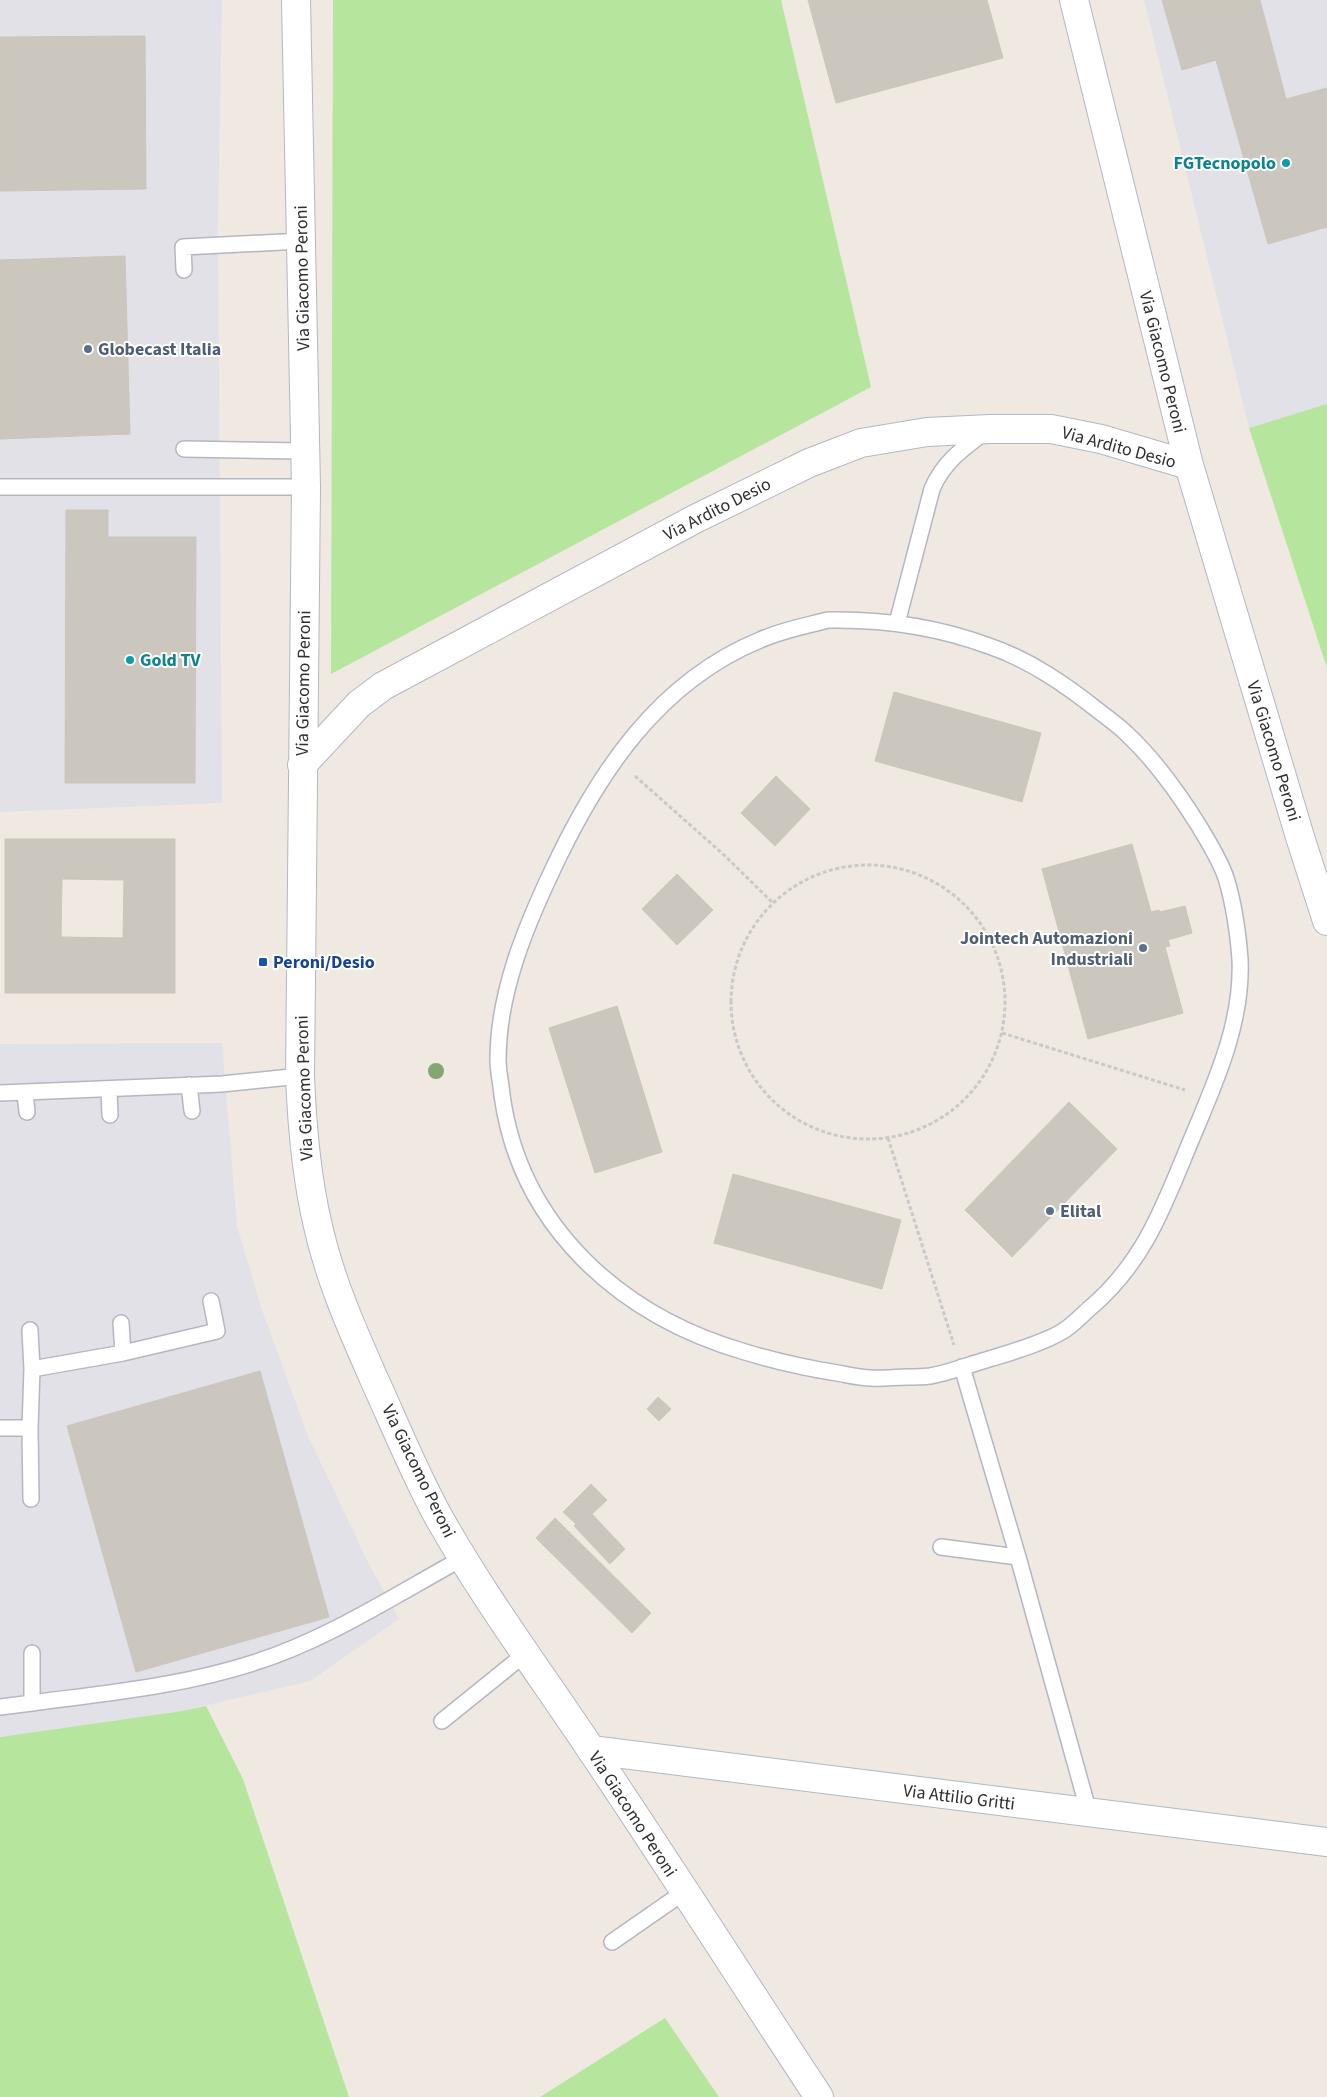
<svg xmlns="http://www.w3.org/2000/svg" width="1327" height="2097" font-family="'Source Sans 3',sans-serif">
<style>
.industrial{fill:#e3e1e8}
.green{fill:#b6e59e}
.building{fill:#cbc7bf;stroke:#cbc5ba;fill-rule:evenodd}
.lines{fill:none;stroke-linecap:round;stroke-linejoin:round}
.lane-casing{stroke:#b4b7c1;stroke-width:18}
.street-casing{stroke:#b4b7c1;stroke-width:30}
.path{stroke:#c9c9c9;stroke-width:3;stroke-dasharray:4 2.5;stroke-linecap:butt}
.lane{stroke:#fff;stroke-width:15}
.street{stroke:#fff;stroke-width:28}
.tree{fill:#84a574}
.culture-dot{fill:#0f9aa8;stroke:#fff;stroke-width:2}
.service-dot{fill:#5c6f8a;stroke:#fff;stroke-width:2}
.transit-dot{fill:#1a4fb4;stroke:#fff;stroke-width:2}
.labels{text-anchor:middle;stroke-width:4;stroke-linejoin:round;paint-order:stroke}
.culture-label{font-size:18px;font-weight:bold;fill:#0d838f;stroke:#fff;text-anchor:end}
.street-label{font-size:18px;fill:#2e2e2e;stroke:#fff}
.service-label{font-size:18px;font-weight:bold;fill:#4e5e75;stroke:#fff;text-anchor:start}
.transit-label{font-size:18px;font-weight:bold;fill:#164399;stroke:#fff;text-anchor:start}
</style>
<rect width="100%" height="100%" fill="#efe9e1"/>
<!-- industrial -->
<path class="industrial" d="M0,0h222l-4,225 4,578 -222,9z
M1144,0h183v404l-78,24z
M222,1043l15,183 25,84 46,126 60,126 31,57 -89,62 -128,30 -182,26v-693z"/>
<!-- green -->
<path class="green" d="M333,0h448l90,387 -540,287z
M1327,404v264l-78,-240z
M206,1706l37,73 106,318h-349v-360l182,-26z
M665,2018l54,79h-179z"/>
<!-- building -->
<path class="building" d="M808,0h179l16,58 -167,45z
M1162,0h98l26,99 41,-11v139l-59,17 -52,-184 -34,10z
M145,36l1,153 -146,2v-154z
M125,256l5,178 -130,5v-179z
M66,510h42v27h88l-1,246h-130z
M894,692l147,41 -19,69 -147,-41z
M776,776l34,33 -35,37 -34,-33z
M5,839h170v154h-170zM62,879l62,1 -1,58 -62,-1z
M1132,844l19,68 8,-2 1,2 25,-6 7,27 -24,7 2,6 -5,1 18,66 -95,26 -46,-170z
M677,874l36,36 -36,35 -35,-36z
M617,1006l45,146 -67,21 -46,-145z
M1069,1102l48,47 -105,108 -47,-47z
M733,1174l168,46 -19,69 -168,-46z
M260,1371l69,246 -193,55 -69,-246z
M658,1397l13,12 -12,12 -12,-12z
M591,1484l16,16 -15,14 33,35 -15,15 -36,-38 2,-2 -13,-12z
M555,1518l96,95 -19,20 -96,-95z"/>
<g class="lines">
<!-- lane casing -->
<g class="lane-casing">
<path id="lane" d="M184,270l-1,-23 118,-6
M184,449l121,2
M0,487h306
M828,620c54,-1 110,7 161,26 41,14 77,39 111,66 9,7 19,14 27,22 28,26 52,60 72,92 10,17 21,34 27,52 8,26 12,55 14,81 3,68 -28,130 -53,191 -25,61 -45,114 -97,158 -8,7 -17,17 -27,23 -19,12 -54,22 -77,29 -18,5 -37,13 -56,16 -8,1 -16,1 -23,1 -12,0 -24,2 -36,1 -11,0 -23,-3 -34,-5 -31,-5 -62,-12 -92,-21 -124,-36 -225,-125 -243,-257 -1,-12 -4,-24 -4,-35 0,-67 27,-132 55,-191 45,-96 105,-187 207,-229 22,-10 45,-14 68,-20z
M897,623l35,-134c11,-26 30,-40 53,-57
M189,1085l3,26
M109,1090l1,25
M0,1093l222,-9 78,-8
M25,1093l2,19
M121,1323l2,30
M30,1330l2,39
M962,1367l56,190 71,256
M0,1428h30l1,71
M30,1428l2,-59 91,-16 94,-22 -6,-30
M941,1547l77,10
M32,1703c75,-10 151,-17 224,-41 72,-23 141,-68 207,-104
M0,1707l32,-4v-50
M442,1721l83,-67
M612,1942l72,-50"/>
</g>
<!-- street casing -->
<g class="street-casing">
<path id="street" d="M296,0l10,487 -6,589c2,51 6,100 18,150 12,54 34,103 56,153 21,46 40,93 64,137 46,82 102,157 154,235 77,114 151,231 227,346
M1074,0l115,465 111,372 27,84
M302,765l57,-61 24,-18 312,-167 114,-56 52,-20 66,-11 63,-3h61l50,10 88,26
M591,1750l736,92"/>
</g>
<!-- path -->
<path class="path" d="M635,776l89,79 48,47
M731 1002a137 137 0 1 1 274 0a137 137 0 1 1-274 0Z
M1002,1033l183,57
M888,1138l66,207"/>
<!-- lane -->
<use href="#lane" class="lane"/>
<!-- street -->
<use href="#street" class="street"/>
</g>
<!-- trees -->
<circle class="tree" cx="436" cy="1071" r="8"/>
<!-- markers -->
<g class="culture-dot">
<circle cx="1286" cy="163" r="5"/>
<circle cx="130" cy="660" r="5"/>
</g>
<g class="service-dot">
<circle cx="88" cy="349" r="5"/>
<circle cx="1143" cy="948" r="5"/>
<circle cx="1050" cy="1211" r="5"/>
</g>
<rect class="transit-dot" x="258" y="957" width="10" height="10" rx="2.5"/>
<g class="labels">
<!-- culture labels -->
<g class="culture-label">
<text x="1276" y="169">FGTecnopolo</text>
<text x="140" y="666" text-anchor="start">Gold TV</text>
</g>
<!-- street labels -->
<g class="street-label">
<text transform="translate(302 278) rotate(-91)" y="6">Via Giacomo Peroni</text>
<text transform="translate(1163 362) rotate(76)" y="6">Via Giacomo Peroni</text>
<text transform="translate(1119 447) rotate(15)" y="6">Via Ardito Desio</text>
<text transform="translate(717 509) rotate(-27)" y="6">Via Ardito Desio</text>
<text transform="translate(303 683) rotate(-89)" y="6">Via Giacomo Peroni</text>
<text transform="translate(1274 751) rotate(73)" y="6">Via Giacomo Peroni</text>
<text transform="translate(304 1088) rotate(-92)" y="6">Via Giacomo Peroni</text>
<text transform="translate(419 1471) rotate(64)" y="6">Via Giacomo Peroni</text>
<text transform="translate(959 1797) rotate(7)" y="6">Via Attilio Gritti</text>
<text transform="translate(633 1814) rotate(57)" y="6">Via Giacomo Peroni</text>
</g>
<!-- service labels -->
<g class="service-label">
<text x="98" y="355">Globecast Italia</text>
<text x="1133" y="944" text-anchor="end">Jointech Automazioni<tspan x="1133" dy="21">Industriali</tspan></text>
<text x="1060" y="1217">Elital</text>
</g>
<!-- transit labels -->
<g class="transit-label">
<text x="273" y="968">Peroni/Desio</text>
</g>
</g>
</svg>
